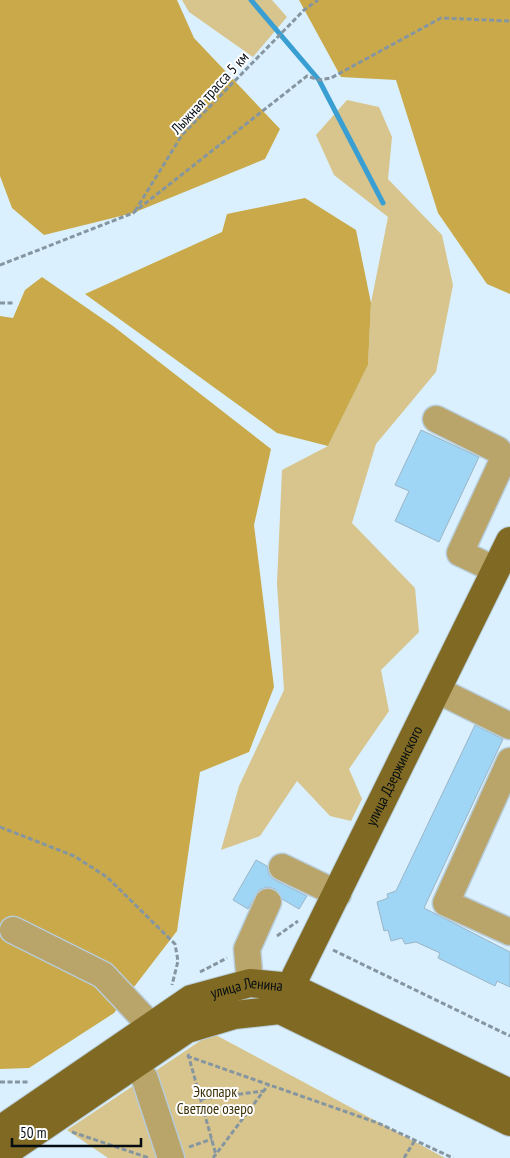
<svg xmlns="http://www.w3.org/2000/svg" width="510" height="1158" font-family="'PT Sans Narrow',sans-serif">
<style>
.green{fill:#d8c48d}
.forest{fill:#c9a949}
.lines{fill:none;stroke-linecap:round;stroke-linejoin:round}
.stream{stroke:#399fd3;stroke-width:5}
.building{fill:#9fd5f5;stroke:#9bb5c6}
.minor-casing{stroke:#b8ccd8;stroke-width:29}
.major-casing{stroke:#b8ccd8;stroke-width:30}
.path{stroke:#8696a1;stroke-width:3;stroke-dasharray:5 2.5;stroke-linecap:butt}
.minor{stroke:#b9a46a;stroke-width:26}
.major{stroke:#7f6923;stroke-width:28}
.labels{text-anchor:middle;stroke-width:4;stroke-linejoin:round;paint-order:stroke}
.street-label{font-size:15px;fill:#050d12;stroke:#fff}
.park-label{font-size:15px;fill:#3b2e04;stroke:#fff}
</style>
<rect width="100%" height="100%" fill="#daf0fe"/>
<!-- green -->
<path class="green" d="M182,0h90l15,17 -34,40 -64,-45z
M347,100l32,7 13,30 -4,42 54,56 11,50 -17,87 -60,72 -24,79 63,65 4,44 -38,38 8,41 -40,58 13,30 -11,22 -21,-5 -33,-35 -37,55 -39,14 18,-64 45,-96 -7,-106 5,-114 46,-24 40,-81 3,-62 17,-86 -54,-42 -18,-40z
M212,1033l233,125h-337l-41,-28z"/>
<!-- forest -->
<path class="forest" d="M0,0h177l17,38 86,91 -15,30 -132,54 -89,22 -32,-27 -12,-32z
M299,0h211v294l-23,-10 -49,-71 -42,-133 -55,-3z
M305,198l51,32 15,73 -3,62 -40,81 -51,-13 -192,-139 137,-62 5,-18z
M42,277l71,49 158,123 -17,76 20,162 -25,65 -49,20 -23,159 -63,82 -85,55 -29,1v-753l13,2 12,-28z"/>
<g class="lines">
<!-- stream -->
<path class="stream" d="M251,0l68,80 64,123"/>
</g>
<!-- building -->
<path class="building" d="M421,430l58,27 -40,85 -44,-21 14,-30 -14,-6z
M475,725l28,14 -79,169 86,44v35l-13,-6 -2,5 -57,-28 2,-5 -24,-11 -11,2 -3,-6 -11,3 -3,-11 -4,1 -7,-29 11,-4 -1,-4 9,-3z
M256,860l11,6 2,9 6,5 32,16 -8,13 -17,-10 -7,-10 -8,-2 -8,3 -11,19 -15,-9z"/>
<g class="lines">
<!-- minor casing -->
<g class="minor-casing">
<path id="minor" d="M436,419l62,31 6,8
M496,570l-36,-17 44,-95 6,2
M437,690l73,36
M510,761l-64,142 64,29
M282,867l56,27
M13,930l90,45 48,51
M250,983l-3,-34 21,-47
M135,1063l10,16 26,79"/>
</g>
<!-- major casing -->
<g class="major-casing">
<g id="major">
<path id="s1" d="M283,1002l227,-461"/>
<path id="s2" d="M0,1130l191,-131 59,-16 41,4 219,106"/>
<path d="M0,1156l187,-127 47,-14 46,-5 230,112"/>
</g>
</g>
<!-- path -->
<path class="path" d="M135,211l47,-76 122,-125 14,-10
M0,265l133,-52 174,-137 12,4 12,-2 110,-60 69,3
M0,303h13
M0,827l74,29 33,21 68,67 3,17 -6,24
M277,936l21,-15
M333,950l177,86
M200,972l27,-14
M188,1054l28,101
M187,1056l191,67 75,35
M0,1082h30
M201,1099l63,-8
M72,1132l77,26
M189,1147l23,-8
M213,1158l56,-74
M404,1158l11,-18"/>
<!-- minor -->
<use href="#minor" class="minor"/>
<!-- major -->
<use href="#major" class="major"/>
</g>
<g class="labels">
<!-- street labels -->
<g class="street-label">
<text transform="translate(210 93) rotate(-47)" y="5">Лыжная трасса 5 км</text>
<text dy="5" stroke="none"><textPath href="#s1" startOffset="252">улица Дзержинского</textPath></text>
<text dy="5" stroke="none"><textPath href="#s2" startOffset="289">улица Ленина</textPath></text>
</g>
<!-- park labels -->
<g class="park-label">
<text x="215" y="1097">Экопарк<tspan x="215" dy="17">Светлое озеро</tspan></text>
</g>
</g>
<!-- scale -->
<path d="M12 1138v8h129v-8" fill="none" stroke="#050d12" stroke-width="2.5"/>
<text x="20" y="1138" font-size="15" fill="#050d12" stroke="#ffffff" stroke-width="4" paint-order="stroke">50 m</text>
</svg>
